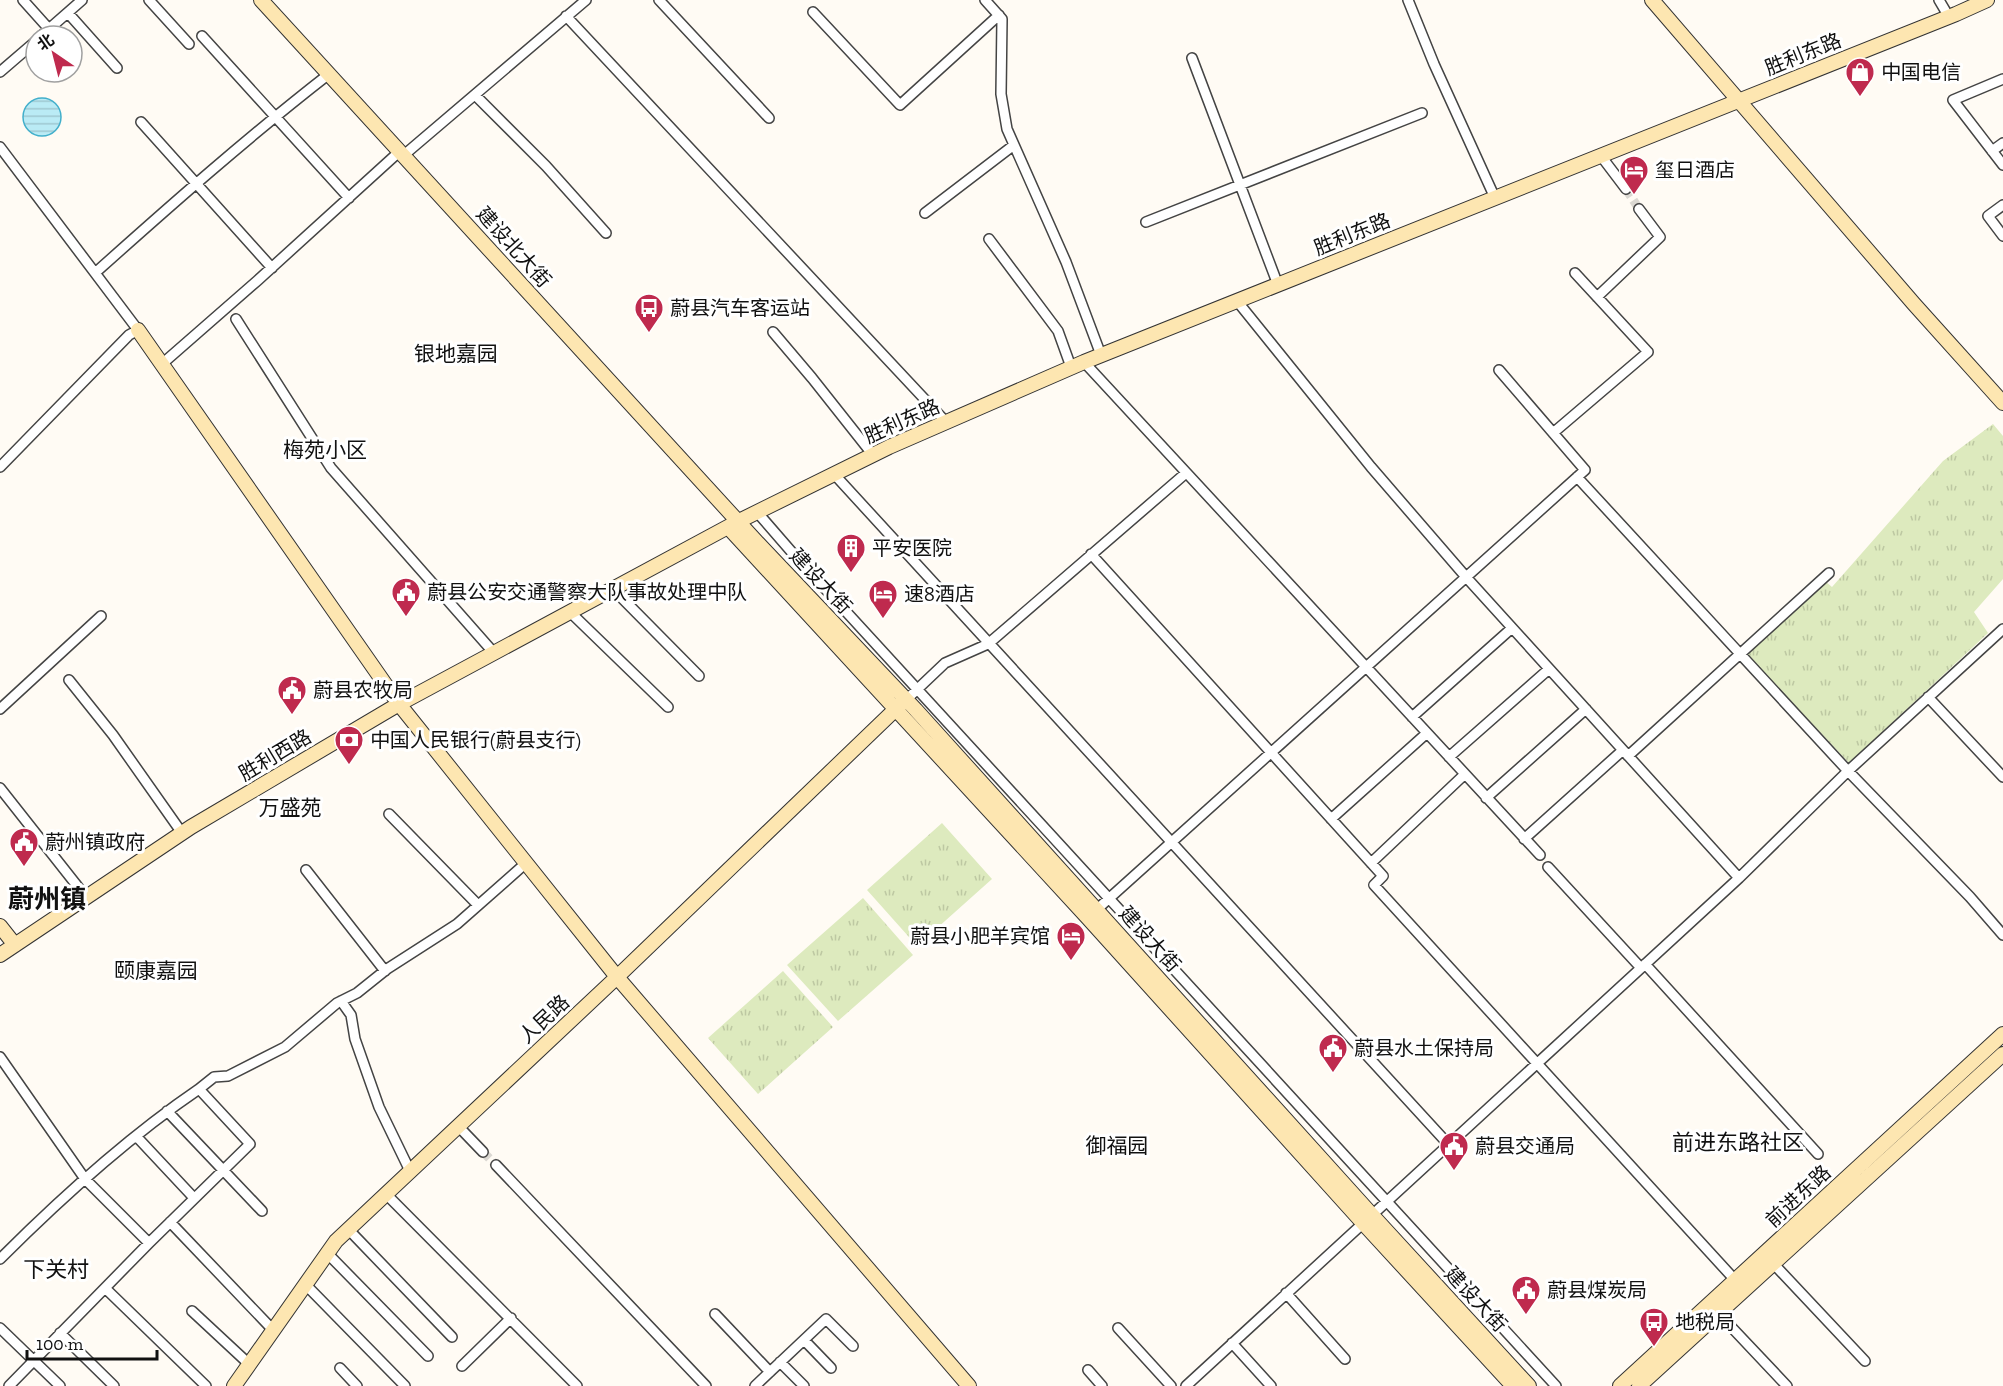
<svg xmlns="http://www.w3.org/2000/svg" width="2003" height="1386" font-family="'Zilla Slab','Noto Sans SC',serif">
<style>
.grass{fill:url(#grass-tufts)}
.water{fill:url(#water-rules);stroke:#42afcb;stroke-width:1.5}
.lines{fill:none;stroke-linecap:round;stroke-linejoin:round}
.street-tunnel{stroke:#dbd8d2;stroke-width:9;stroke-dasharray:9 4.5;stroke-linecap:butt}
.street-casing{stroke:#444;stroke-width:12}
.secondary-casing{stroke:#333;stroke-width:16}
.street{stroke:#fff;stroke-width:9}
.secondary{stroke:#fde6b1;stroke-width:14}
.labels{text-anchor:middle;stroke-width:6;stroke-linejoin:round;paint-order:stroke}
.street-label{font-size:20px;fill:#111;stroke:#fff}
.poi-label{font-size:20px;fill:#111;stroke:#fff;text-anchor:start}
.neighbourhood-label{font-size:21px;fill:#111;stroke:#fff}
.quarter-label{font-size:22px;fill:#111;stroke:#fff}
.district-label{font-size:26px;font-weight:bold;fill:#111;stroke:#fff}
</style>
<defs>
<pattern id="grass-tufts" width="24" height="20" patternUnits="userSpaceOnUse" patternTransform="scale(1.5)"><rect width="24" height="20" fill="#ddeabe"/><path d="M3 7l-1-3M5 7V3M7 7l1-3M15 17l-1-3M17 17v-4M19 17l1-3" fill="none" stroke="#bdc8a2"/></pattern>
<pattern id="water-rules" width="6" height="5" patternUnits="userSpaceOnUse" patternTransform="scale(1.5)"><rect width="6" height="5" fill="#baebf5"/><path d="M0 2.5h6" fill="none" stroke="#9fc8d1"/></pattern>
</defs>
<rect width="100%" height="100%" fill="#fffbf4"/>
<!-- grass -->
<path class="grass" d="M1993,424l10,12v143l-29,33 14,21 -139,130 -103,-110 79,-72 7,6 111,-126z
M942,823l50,56 -75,67 -50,-56z
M863,898l50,57 -75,66 -51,-56z
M783,971l50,56 -75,67 -50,-56z"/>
<!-- water -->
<path class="water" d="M23 117a19 19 0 1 1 38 0a19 19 0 1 1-38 0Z"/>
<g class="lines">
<!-- street-tunnel -->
<path class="street-tunnel" d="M1626,189l13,20
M483,1152l13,13"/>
<!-- street casing -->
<g class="street-casing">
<path id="street" d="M23,0l26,29
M149,0l40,44
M659,0l110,118
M985,0l17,19 -1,75 6,35 59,133 35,93
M1408,0l26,64 61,134
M1939,0l10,17
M813,12l87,93 99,-90
M68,13l49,55
M566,16l380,406
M41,36l41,-36
M202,36l147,162
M1192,58l86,227
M0,72l36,-31
M2003,79l-50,21 50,65
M475,95l71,71 60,67
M141,122l131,146
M0,147l138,183 -9,5 -129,132
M1992,151l11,-8
M404,155l182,-155
M1601,156l25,33
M2003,205l-15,11 15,20
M925,213l89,-68
M1146,222l276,-109
M989,239l69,92 13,36
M95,273c76,-68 153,-136 234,-199
M1597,297l63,-60 -21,-28
M1237,301l134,166 95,110 273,301
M236,319l95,149 163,185
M773,332l39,46 61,77
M1084,362l456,493
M162,364l95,-83 143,-130
M1553,433l95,-81 -73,-79
M834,474l615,671
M1577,477l271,294 122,126 33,38
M757,512l39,45 760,829
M1091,554l292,322 -9,9 361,395
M613,589l86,87
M570,612l98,95
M69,680l44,55 69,98
M1928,697l75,80
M906,700l39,-37 43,-19 198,-171
M0,709l101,-93
M1412,717l100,-89
M1628,756l201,-183
M1449,757l100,-88
M0,788l86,109
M1486,798l100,-89
M389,814l89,91
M1331,819l96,-86
M1524,839l99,-89
M1371,863l94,-89
M1548,867l93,101
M306,870l79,101
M1094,912l491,-442 -86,-100
M1645,964l173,190
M341,1001l10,14 4,24 24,68 31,64
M0,1057l85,122 64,64
M167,1111l95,100
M458,1126l25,26
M136,1136l58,62
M496,1165l210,221
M386,1194l191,192
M170,1222l103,108
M348,1229l104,108
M327,1253l101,103
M0,1259c61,-61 127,-121 199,-170
M1770,1260l95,101
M305,1284l100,102
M105,1288l101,98
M1286,1293l59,66
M192,1311l57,53
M715,1314l55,58
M1719,1314l68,72
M0,1328l60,58
M1118,1328l53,58
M60,1333l54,53
M804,1340l27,28
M1232,1343l39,43
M780,1362l24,24
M462,1366l49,-48
M340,1368l17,18
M1088,1370l14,16
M9,1386l140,-143 101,-99 -51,-55 15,-12 14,-1 57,-29 52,-44 20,-10 30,-24 70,-45 69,-61
M755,1386l71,-67 27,27
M1186,1386l553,-508 109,-107 155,-142"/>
</g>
<!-- secondary casing -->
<g class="secondary-casing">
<path id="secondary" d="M261,0l493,539 162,171 456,505 157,171
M1652,0l262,304 89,99
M138,330l261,374 218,273 352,409
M728,527l360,391 275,305 150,163
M0,926l15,19
M0,955l191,-128 208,-123 340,-183 150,-74 195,-85 872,-348 31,-14
M234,1386l102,-145 281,-264 285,-274
M1620,1386l383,-352
M1639,1386l364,-332"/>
</g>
<!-- street -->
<use href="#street" class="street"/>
<!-- secondary -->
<use href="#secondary" class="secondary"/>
</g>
<!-- icons -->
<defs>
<g id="shop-pin" transform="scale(1.5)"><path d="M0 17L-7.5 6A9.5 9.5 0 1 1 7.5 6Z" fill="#bf2a4e" stroke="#fff"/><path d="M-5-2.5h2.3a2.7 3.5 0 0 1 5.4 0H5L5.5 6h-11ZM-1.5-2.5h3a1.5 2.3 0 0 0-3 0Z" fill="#fff"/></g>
<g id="hotel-pin" transform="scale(1.5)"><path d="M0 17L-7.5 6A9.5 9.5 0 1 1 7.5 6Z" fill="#bf2a4e" stroke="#fff"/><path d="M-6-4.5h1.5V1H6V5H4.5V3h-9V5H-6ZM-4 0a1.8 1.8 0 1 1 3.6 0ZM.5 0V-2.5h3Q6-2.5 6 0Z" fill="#fff"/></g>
<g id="bus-pin" transform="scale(1.5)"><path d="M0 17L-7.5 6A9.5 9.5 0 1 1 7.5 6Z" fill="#bf2a4e" stroke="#fff"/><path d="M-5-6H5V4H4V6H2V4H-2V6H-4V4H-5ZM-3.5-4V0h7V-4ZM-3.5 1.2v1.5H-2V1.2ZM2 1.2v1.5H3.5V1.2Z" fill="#fff"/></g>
<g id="building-pin" transform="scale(1.5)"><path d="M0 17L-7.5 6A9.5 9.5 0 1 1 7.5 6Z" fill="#bf2a4e" stroke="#fff"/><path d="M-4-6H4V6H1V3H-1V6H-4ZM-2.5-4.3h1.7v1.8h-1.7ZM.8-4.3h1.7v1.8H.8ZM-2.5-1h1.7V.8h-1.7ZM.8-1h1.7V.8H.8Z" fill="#fff"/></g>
<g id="civic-pin" transform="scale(1.5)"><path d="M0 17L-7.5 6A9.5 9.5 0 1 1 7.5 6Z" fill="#bf2a4e" stroke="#fff"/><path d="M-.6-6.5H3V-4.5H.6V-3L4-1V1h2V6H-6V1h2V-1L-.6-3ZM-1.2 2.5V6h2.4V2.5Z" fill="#fff"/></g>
<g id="bank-pin" transform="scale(1.5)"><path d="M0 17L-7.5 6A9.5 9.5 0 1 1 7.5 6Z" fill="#bf2a4e" stroke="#fff"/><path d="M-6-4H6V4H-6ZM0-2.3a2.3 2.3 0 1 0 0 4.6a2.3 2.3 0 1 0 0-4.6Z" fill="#fff"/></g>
</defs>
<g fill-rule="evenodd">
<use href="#shop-pin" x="1860" y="72"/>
<use href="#hotel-pin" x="1634" y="170"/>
<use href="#bus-pin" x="649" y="308"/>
<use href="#building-pin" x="851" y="548"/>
<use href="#civic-pin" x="406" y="592"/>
<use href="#hotel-pin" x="883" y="594"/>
<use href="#civic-pin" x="292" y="690"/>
<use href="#bank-pin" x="349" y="740"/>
<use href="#civic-pin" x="24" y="842"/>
<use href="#hotel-pin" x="1071" y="936"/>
<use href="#civic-pin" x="1333" y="1048"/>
<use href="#civic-pin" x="1454" y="1146"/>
<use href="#civic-pin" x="1526" y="1290"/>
<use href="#bus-pin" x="1654" y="1322"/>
</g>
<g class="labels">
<!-- street labels -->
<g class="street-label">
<text transform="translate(1803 54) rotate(-22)" y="7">胜利东路</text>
<text transform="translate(1352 234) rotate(-22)" y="7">胜利东路</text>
<text transform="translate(514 247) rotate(48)" y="7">建设北大街</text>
<text transform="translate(902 421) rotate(-24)" y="7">胜利东路</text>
<text transform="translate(821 581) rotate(47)" y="7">建设大街</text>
<text transform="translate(275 755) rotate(-31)" y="7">胜利西路</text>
<text transform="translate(1150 939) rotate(48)" y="7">建设大街</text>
<text transform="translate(544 1019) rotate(-43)" y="7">人民路</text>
<text transform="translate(1798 1196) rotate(-43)" y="7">前进东路</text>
<text transform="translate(1476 1299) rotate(47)" y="7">建设大街</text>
</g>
<!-- poi labels -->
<g class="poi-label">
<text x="1881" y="79">中国电信</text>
<text x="1655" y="177">玺日酒店</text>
<text x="670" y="315">蔚县汽车客运站</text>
<text x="872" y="555">平安医院</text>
<text x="427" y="599">蔚县公安交通警察大队事故处理中队</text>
<text x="904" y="601">速8酒店</text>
<text x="313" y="697">蔚县农牧局</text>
<text x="370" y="747">中国人民银行(蔚县支行)</text>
<text x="45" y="849">蔚州镇政府</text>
<text x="1050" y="943" text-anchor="end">蔚县小肥羊宾馆</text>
<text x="1354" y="1055">蔚县水土保持局</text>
<text x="1475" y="1153">蔚县交通局</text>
<text x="1547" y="1297">蔚县煤炭局</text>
<text x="1675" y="1329">地税局</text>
</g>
<!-- neighbourhood labels -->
<g class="neighbourhood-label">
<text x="456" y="361">银地嘉园</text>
<text x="325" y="457">梅苑小区</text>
<text x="290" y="815">万盛苑</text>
<text x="156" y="978">颐康嘉园</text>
<text x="1117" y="1153">御福园</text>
</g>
<!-- quarter labels -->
<g class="quarter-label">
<text x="1738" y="1150">前进东路社区</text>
<text x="56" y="1277">下关村</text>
</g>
<!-- district labels -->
<g class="district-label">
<text x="47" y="908">蔚州镇</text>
</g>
</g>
<!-- north arrow -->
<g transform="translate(54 54) rotate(325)"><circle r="28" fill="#ffffff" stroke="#a0a0a0" stroke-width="1.5"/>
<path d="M0-4.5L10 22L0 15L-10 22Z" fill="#bf2a4e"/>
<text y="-9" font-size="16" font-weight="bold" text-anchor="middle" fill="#111111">北</text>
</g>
<!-- scale -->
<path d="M27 1350v9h130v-9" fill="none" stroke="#111111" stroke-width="3"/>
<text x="36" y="1350" font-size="18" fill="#111111" stroke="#ffffff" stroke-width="4.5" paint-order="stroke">100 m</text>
</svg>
